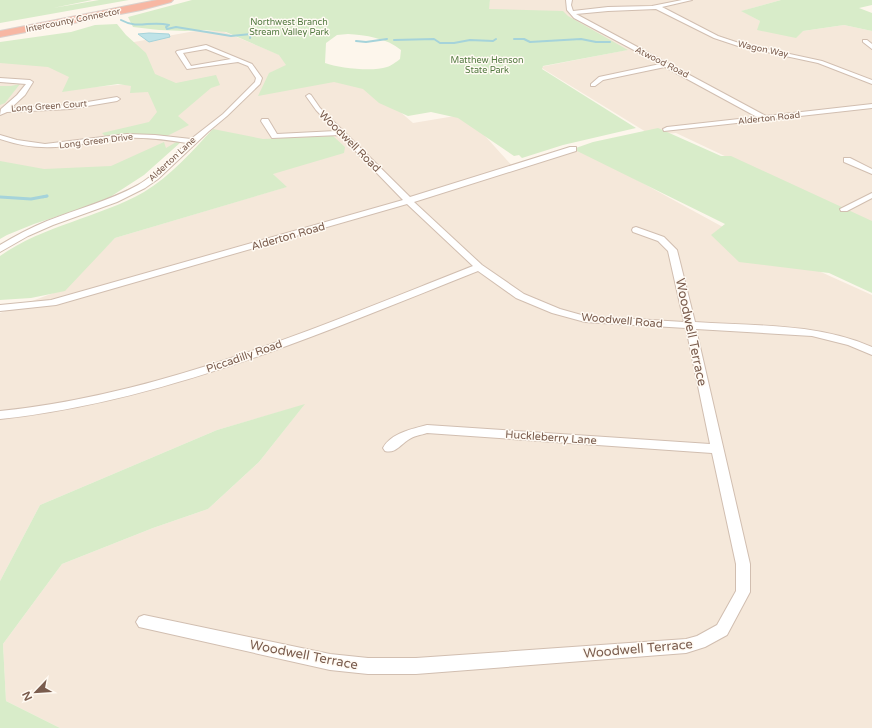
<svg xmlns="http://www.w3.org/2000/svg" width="872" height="728" font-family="'Varela Round',sans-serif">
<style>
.residential{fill:#f5e8da}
.green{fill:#d8ecc9;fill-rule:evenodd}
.water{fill:#bfe3e8;stroke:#a5d3da}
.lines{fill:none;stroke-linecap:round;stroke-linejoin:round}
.stream-far2{stroke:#a5d3da;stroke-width:2}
.stream-far1{stroke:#a5d3da;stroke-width:2.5}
.stream{stroke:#a5d3da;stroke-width:3}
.street-casing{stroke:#d1beb0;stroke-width:2}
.highway-casing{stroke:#dad1cd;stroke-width:2}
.street{fill:#fff;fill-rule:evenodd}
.highway{fill:#f7b7a3;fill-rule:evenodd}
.labels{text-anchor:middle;stroke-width:3;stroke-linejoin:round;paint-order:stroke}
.far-street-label{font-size:9px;fill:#7a5c4d;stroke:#fffaf3}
.far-park-label{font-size:9px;fill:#537a41;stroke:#fffaf3}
.street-label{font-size:11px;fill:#7a5c4d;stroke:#fffaf3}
.near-street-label{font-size:13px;fill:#7a5c4d;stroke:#fffaf3}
</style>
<rect width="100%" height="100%" fill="#fdf6ec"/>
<!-- residential -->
<path class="residential" d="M490,0h291l-39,11 18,10 -2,9 45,1 41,-6 28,6v192l-26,-10 -170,-80 -25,2 -111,-68 87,-17 -139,-39z
M195,31h27l63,26 51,15 38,17 39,34 48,-8 25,22 28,31 59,-19 9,1 150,82 140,63v433h-812l-54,-27 -3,-57 59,-80 91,-36 55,-19 51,-47 45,-57 -87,25 -177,75 -40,76v-268l64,-24 51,-51 171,-51 -13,-13 -67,-45 -14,12 -11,1 -59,28 -122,1v-114l66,5 9,13 -2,14 55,-5 6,-42z"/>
<!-- green -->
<path class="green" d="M0,0h92l-39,8 46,-8h30l-129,23z
M192,0h298l-1,9 74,2 5,5 60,34 -85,16 -1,3 94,59 -73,17 -41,13 -3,-3 -5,1 -56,-38 -27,-6 -23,4 -29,-13 -16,-14 -29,-7 -76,14 11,-23 17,-8 -7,-10 -53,-23 -23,-2 -18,1 -26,-1 -26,-3 -5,-10zM348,34c17,1 39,4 53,16l-1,9c-4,3 -9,7 -13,8 -15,5 -48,1 -62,-4l1,-20 11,-8z
M781,0h91v5l-13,3 13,5v18l-28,-6 -41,6 -7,7 -39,-8 3,-9 -19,-10z
M117,24l9,11 20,18 9,21 21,9 40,-8 4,10 -9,3 -33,28 11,9 -22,11 -30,-2 -32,2 -3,-3 47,-11 8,-10 -9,-20 -18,1 1,-7 -13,-2 -56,8 7,-15 -21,-10 -48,-4v-21l71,-10 24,-7z
M20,84l-15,19 -5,2v-19h11z
M658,128l63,28h10l141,65v72l-43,-20 -90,-11 -28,-27 14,-11 -152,-75 20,-7z
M213,129l50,10 70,-3 12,11 -1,6 -71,21 14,13 -172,51 -50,53 -34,7 -31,2v-44c44,-31 98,-38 144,-64 27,-16 48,-41 69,-63z
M178,141l3,1 -37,33 -40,26 -70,23 -27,11 -7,4v-78l44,8 67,-3 53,-24 2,6z
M305,404l-46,58 -51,47 -55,19 -91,36 -59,80 3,57 54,27h-60v-147l40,-76 177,-75z"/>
<!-- water -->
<path class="water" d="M149,33l20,1 1,3 -21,5 -11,-8z"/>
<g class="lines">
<!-- stream-far2 -->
<path class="stream-far2" d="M121,20c18,10 28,0 48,5l-3,2 1,2 9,-2 55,9 20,-2 -1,4
M514,39h10l6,3 51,-3 15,3h14
M394,40l40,-1 6,4h14l16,-3 23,1 3,-2
M356,41l10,1 21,-3"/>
<!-- stream-far1 -->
<path class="stream-far1" d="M43,197l4,-1"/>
<!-- stream -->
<path class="stream" d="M0,197l31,2 16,-3"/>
<!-- street casing -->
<g class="street-casing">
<path id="street" d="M566,0h6l-1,5 2,6 35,-4 44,-1 30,-6h10l-30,7 56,29 21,7 83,18 50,19v4l-54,-21 -80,-17 -24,-8 -58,-29 -48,2 -32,3 190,102 106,-12v4l-208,23 -1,-2 4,-2 90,-10 -92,-50 -62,13 -8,6h-4v-2l8,-7 61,-13 -86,-46 -7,-8z
M863,40h4l5,4v5l-9,-7z
M206,45l46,19 10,14 -2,6 -33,32 -18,15 -51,48 -13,9 -28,14 -64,23 -25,11 -28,16v-7c15,-9 30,-17 47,-24 30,-12 62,-20 91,-36 19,-11 34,-28 49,-42 -20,-3 -40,-6 -61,-5 -48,4 -77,18 -126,1v-4l17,5 28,4 82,-10 28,1 36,4 32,-25 32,-32 1,-4 -8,-12 -10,-4 -51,7 -11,-17 1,-1zM206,49l25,10 -40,7 -8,-13z
M0,78l30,2 3,2 -8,13 -14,13 59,-3 47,-8 3,2 -3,2 -47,8 -63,3 -7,3 1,-6 16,-14 9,-11 -26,-2z
M309,94l2,1 9,13 90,89 160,-50h6v4l-162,51 68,63 42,29 36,15 25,7 99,6 -16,-71 -10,-10 -25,-9 -1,-2 1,-2 3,-1 28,10 13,13 18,72c59,4 122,1 177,25v8l-24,-10 -36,-9 -116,-7 54,235v28l-23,43 -22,12 -19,6 -270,21h-48l-38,-4 -191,-43 -3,-5 3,-5 5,-2 186,39 38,4h48l270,-19 11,-3 20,-11 19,-34v-27l-24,-111 -285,-20c-6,2 -14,3 -19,7 -8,5 -13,14 -23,11l-2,-3c8,-15 29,-19 44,-23l283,19 -24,-116 -101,-6 -33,-9 -36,-15 -38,-27c-154,61 -311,130 -478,148v-8c165,-17 320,-85 473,-145l-66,-62 -351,101 -56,6v-6l51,-5 352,-100 -63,-65 -68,3 -11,-17 1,-2h6l9,15 59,-3 -20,-21 -10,-14z
M844,158h6l22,11v5l-28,-12z
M872,193v5l-25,13h-6l-1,-2z"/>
</g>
<!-- highway casing -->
<g class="highway-casing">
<path id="highway" d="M157,0h16l-2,2 -30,8 -141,27v-6z"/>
</g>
<!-- street -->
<use href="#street" class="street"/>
<!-- highway -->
<use href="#highway" class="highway"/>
</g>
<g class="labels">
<!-- far-street labels -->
<g class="far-street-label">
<text transform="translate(73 20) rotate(-11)" y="3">Intercounty Connector</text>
<text transform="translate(763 49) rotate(12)" y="3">Wagon Way</text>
<text transform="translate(662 62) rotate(27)" y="3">Atwood Road</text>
<text transform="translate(49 106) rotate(-4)" y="3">Long Green Court</text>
<text transform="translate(769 118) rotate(-6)" y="3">Alderton Road</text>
<text transform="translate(96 141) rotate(-7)" y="3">Long Green Drive</text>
<text transform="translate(172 159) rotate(-43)" y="3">Alderton Lane</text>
</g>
<!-- far-park labels -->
<g class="far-park-label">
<text x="289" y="25">Northwest Branch<tspan x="289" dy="10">Stream Valley Park</tspan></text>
<text x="487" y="63">Matthew Henson<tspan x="487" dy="10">State Park</tspan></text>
</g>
<!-- street labels -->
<g class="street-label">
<text transform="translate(350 141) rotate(45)" y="4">Woodwell Road</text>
<text transform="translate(288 236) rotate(-16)" y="4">Alderton Road</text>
<text transform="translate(622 320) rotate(5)" y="4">Woodwell Road</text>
<text transform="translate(244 356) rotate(-19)" y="4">Piccadilly Road</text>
<text transform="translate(551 437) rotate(4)" y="4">Huckleberry Lane</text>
</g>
<!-- near-street labels -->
<g class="near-street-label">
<text transform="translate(692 332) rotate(78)" y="5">Woodwell Terrace</text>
<text transform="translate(638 648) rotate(-5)" y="5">Woodwell Terrace</text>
<text transform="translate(304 654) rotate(11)" y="5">Woodwell Terrace</text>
</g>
</g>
<!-- north arrow -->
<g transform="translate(36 692) rotate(245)" stroke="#fffaf3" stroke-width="3" paint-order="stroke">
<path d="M0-3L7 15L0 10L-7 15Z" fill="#7a5c4d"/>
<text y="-6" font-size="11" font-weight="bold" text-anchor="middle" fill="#7a5c4d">N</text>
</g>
</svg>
